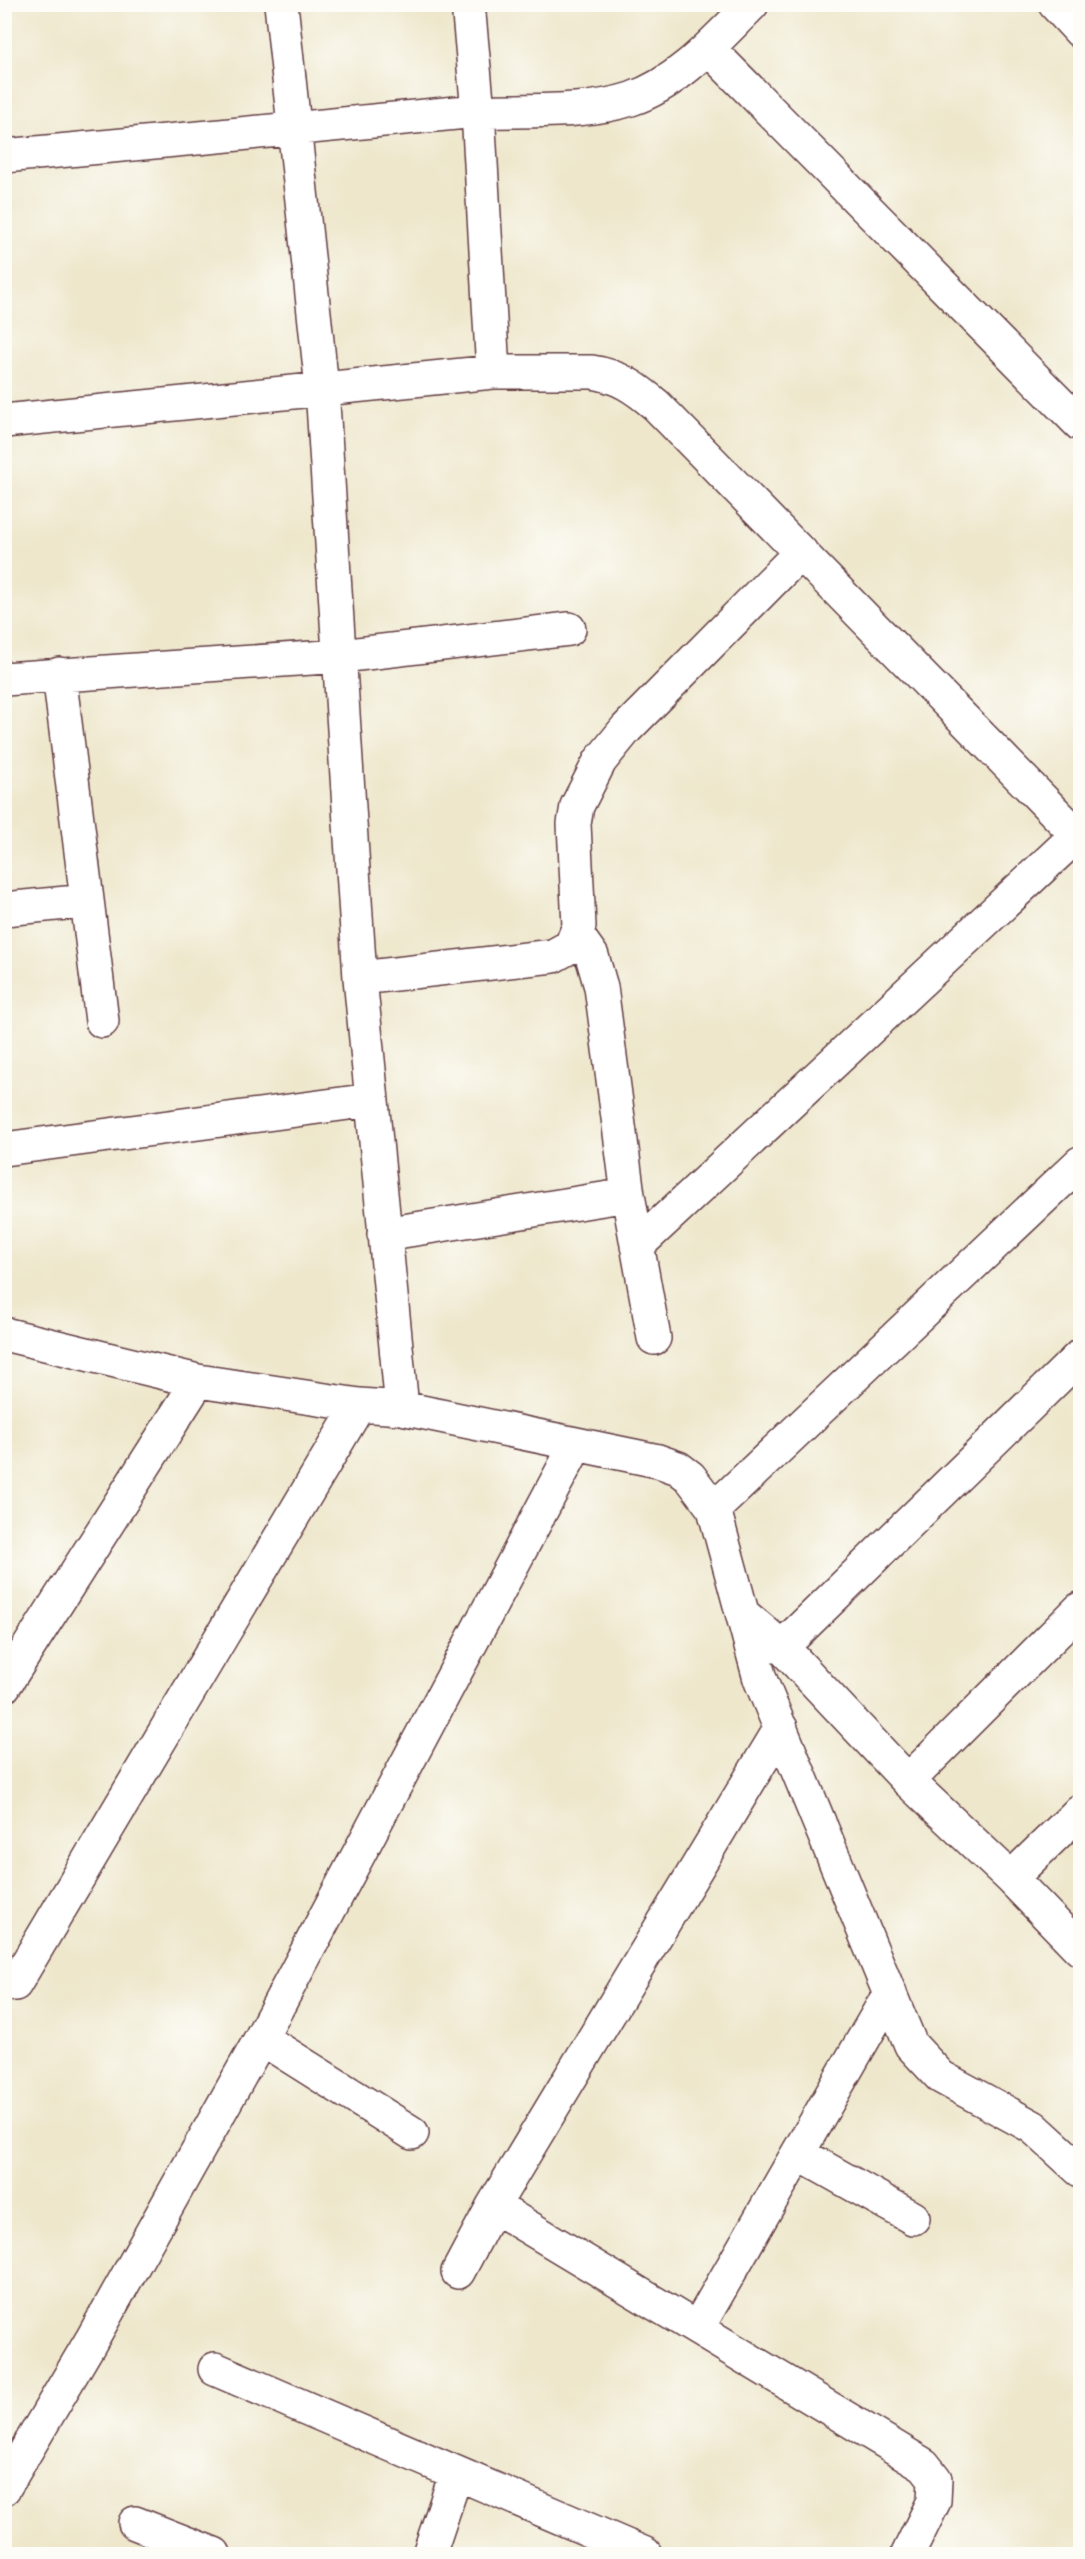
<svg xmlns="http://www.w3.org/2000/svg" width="1085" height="2559" font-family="Mynerve,sans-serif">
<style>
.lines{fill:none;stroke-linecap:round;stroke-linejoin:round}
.minor-casing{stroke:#633d43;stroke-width:36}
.minor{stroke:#fff;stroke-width:33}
</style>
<rect width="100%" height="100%" fill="#fdfcf7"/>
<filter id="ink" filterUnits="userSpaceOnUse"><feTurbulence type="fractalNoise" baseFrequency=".0167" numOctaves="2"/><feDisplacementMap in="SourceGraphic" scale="12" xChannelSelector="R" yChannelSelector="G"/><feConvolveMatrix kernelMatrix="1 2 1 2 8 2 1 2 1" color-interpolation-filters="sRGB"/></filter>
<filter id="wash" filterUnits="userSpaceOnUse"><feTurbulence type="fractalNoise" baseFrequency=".008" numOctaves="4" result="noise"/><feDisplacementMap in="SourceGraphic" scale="24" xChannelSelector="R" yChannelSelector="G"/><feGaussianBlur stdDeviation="1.35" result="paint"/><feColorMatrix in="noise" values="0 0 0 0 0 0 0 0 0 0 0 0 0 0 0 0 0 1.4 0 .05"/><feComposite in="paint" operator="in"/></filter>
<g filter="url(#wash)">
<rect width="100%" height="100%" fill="#eee7cc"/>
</g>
<g filter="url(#ink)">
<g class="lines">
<!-- minor casing -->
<g class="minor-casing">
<path id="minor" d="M281,4l41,384 38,590 42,430
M468,4l10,107 15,261
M1055,4l25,27
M708,48l372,376
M4,156c151,-13 301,-29 452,-43 55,-5 123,3 175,-14 48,-16 86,-60 121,-95
M4,421l489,-49h99c27,4 44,16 64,33l424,433
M59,674l43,347
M4,679l337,-23 228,-27
M4,909l83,-8
M577,935l15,21 9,31 27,208 26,143
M360,978l193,-22 18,-10 8,-20 -5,-102 3,-18 23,-45 26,-32 175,-177
M4,1149l367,-49
M384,1234l244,-39
M637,1246l440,-411
M4,1334l194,47 161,24 43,3 256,53 20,7 12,9 24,32 46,170 151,366 30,32 92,50 47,43
M714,1509l366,-346
M744,1615l38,32 126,134 103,97 69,71
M782,1647l298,-291
M4,1686l194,-305
M908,1781l172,-172
M1011,1878l69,-67
M15,1984l344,-579
M261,2038l151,95
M799,2154l114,64
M493,2206l431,259 11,14 -1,22 -26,53
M458,2272l35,-66 288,-478
M698,2327l192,-334
M215,2369l430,185
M4,2488l87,-147 170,-303 315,-593
M135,2523l79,31
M429,2554l27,-80"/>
</g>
<!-- minor -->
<use href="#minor" class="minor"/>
</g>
</g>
<!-- margin -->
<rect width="1085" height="2559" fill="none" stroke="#fdfcf7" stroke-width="24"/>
</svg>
